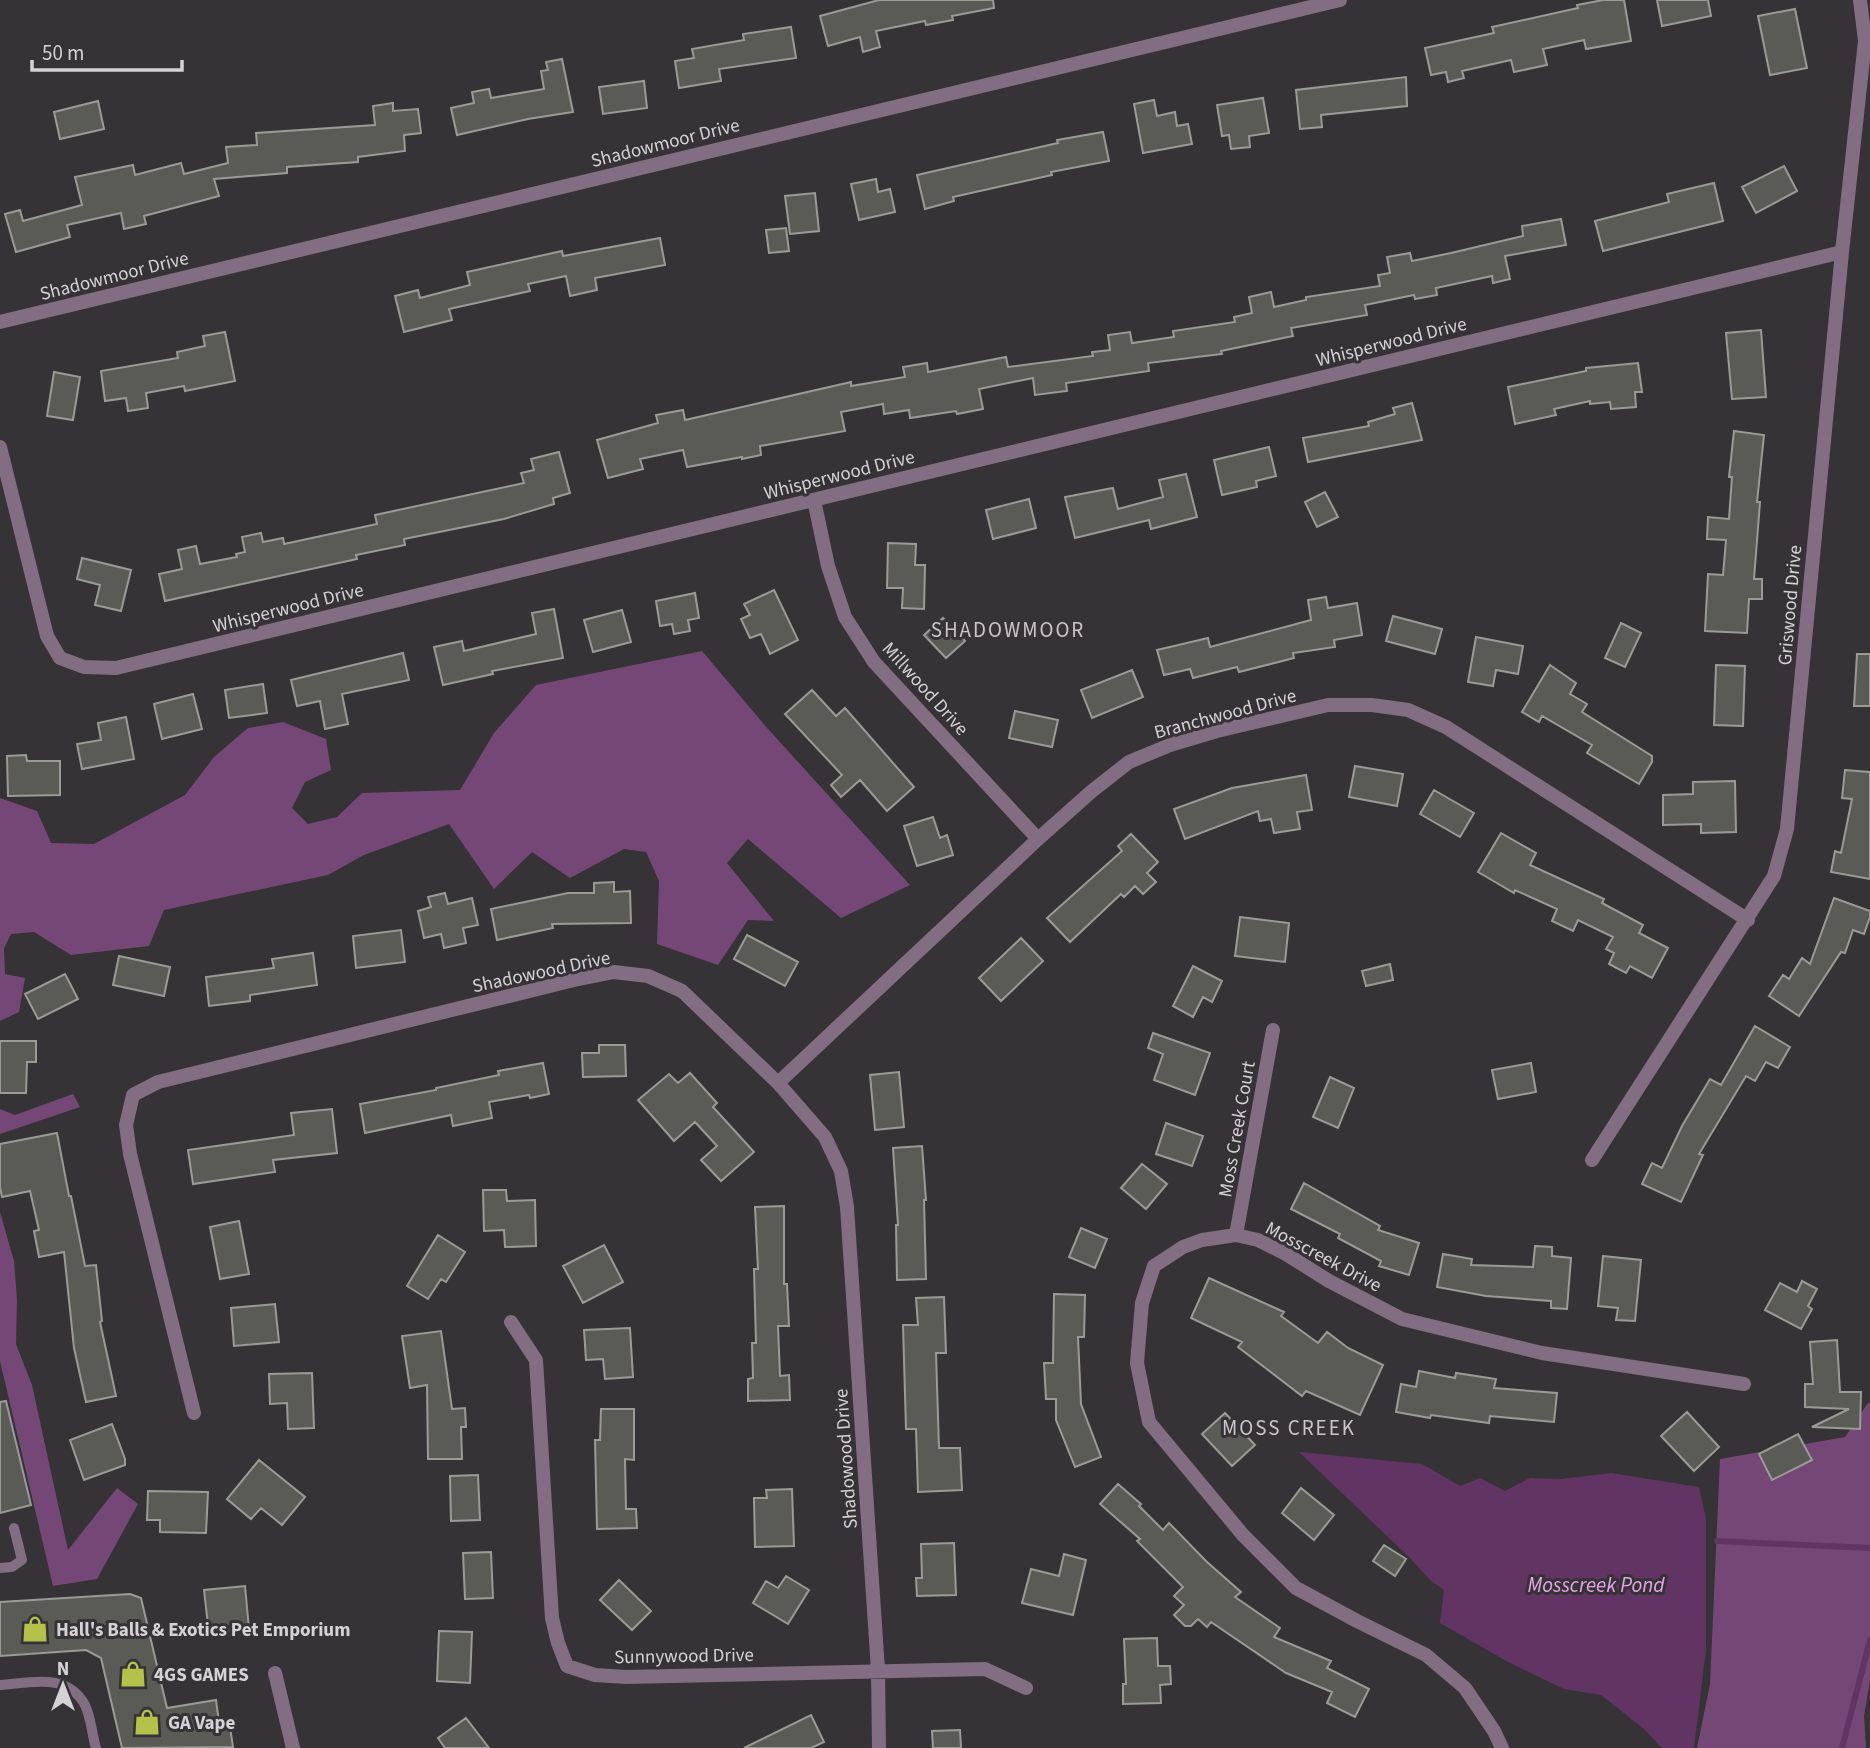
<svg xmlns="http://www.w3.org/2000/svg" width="1870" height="1748" font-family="'Source Sans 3',sans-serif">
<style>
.forest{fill:#754777}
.water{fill:#613463}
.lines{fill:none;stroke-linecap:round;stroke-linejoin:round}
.stream{stroke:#613463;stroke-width:6}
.building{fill:#5a5b56;stroke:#9a9b96;stroke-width:2}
.lane{stroke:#826d83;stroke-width:10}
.street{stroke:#826d83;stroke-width:14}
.labels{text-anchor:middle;stroke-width:6;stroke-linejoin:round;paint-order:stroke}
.street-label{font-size:19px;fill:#d4d2d4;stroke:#363337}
.poi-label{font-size:19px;font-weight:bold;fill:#d4d2d4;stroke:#363337;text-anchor:start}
.neighbourhood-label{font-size:21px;letter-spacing:2px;fill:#c9c5c9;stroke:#363337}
.water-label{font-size:21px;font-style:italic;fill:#e8a3eb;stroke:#363337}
</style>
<rect width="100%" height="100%" fill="#363337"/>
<!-- forest -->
<path class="forest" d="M702,651l66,78 142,156 -69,33 -93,-79 -21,24 47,58 -26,-1 -30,45 -61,-21 2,-63 -13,-29 -22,-3 -54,29 -38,-26 -38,37 -45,-65 -85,31 -36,20 -164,35 -15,36 -78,9 -37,-23 -23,2 -7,14 1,26 20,4 -6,34 -19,9v-223l37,13 14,32 43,1 91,-49 29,-38 34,-29 35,-6 43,17 5,31 -26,12 -13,26 16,16 29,-7 25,-24 98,-3 34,-57 42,-48z
M73,1094l7,13 -80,27v-25l15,6z
M0,1212l14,49 3,39 -1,44 16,41 36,165 49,-62 21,16 -41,75 -44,7 -53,-225z
M1868,1403h2v278l-6,35 2,32h-169l13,-64 10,-225 125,-22z"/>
<!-- water -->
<path class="water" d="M1299,1452l123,12 38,22 20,-8 25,13 25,-13 31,1 50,-6 88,14 7,32v131l-12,98h-32l-18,-19 -43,-34 -37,-6 -56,-27 -68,-39 4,-33 -14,-10 -20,-22z"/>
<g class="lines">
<!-- stream -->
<path class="stream" d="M1717,1541l153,7
M1842,1748l28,-108"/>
</g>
<!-- building -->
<path class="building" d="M879,0h114l1,8 -42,8 1,4 -27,5 -1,-4 -49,10 4,16 -17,5 -3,-15 -32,9 -8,-30z
M1603,0h21l7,41 -45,8 -2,-9 -41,9 4,16 -33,7 -3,-12 -49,11 2,7 -16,4 -2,-10 -15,3 -6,-27 69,-15 -2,-6 86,-19 -1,-3z
M1657,0h51l3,16 -49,10z
M1795,9l12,59 -37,7 -12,-59z
M791,27l5,31 -77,11 2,12 -42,7 -4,-27 19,-3 -2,-9 52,-9 -1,-6z
M562,59l11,53 -45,7 -71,16 -6,-27 23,-5 -2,-11 17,-3 2,9 53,-9 -3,-18 7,-1 -2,-8z
M1406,77l1,29 -86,9 1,12 -22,2 -4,-39z
M644,81l3,27 -44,6 -4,-27z
M1263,98l6,35 -20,3 1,11 -19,2 -2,-14 -7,1 -5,-31z
M1154,100l3,16 18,-4 2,14 11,-2 4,20 -49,9 -9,-49z
M98,101l6,28 -44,10 -6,-27z
M393,103v8l25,-2 3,24 -17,2 1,16 -47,6v5l-71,5v6l-73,6 5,17 -75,20 2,8 -22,5 -3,-16 -54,12 3,12 -54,15 -11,-38 15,-4 3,11 59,-16 -7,-28 58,-12 2,10 46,-12 3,11 44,-11 -2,-16 31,-2 -1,-12 119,-8 -2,-19z
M1103,132l6,29 -58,11 1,3 -99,22 1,4 -29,8 -8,-34 141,-32 -1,-3z
M1784,166l13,25 -41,22 -14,-26z
M876,179l2,13 12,-3 5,23 -36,8 -8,-36z
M1714,183l9,38 -120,30 -8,-30 74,-19 -2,-8z
M815,193l4,38 -29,3 -5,-38z
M1561,219l5,26 -61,11 5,23 -17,4 -1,-7 -56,12 1,7 -22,4 -1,-4 -49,10 2,10 -76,13 2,8 -72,15 1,3 -74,9 1,8 -83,12 1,8 -32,4 -2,-17 -54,11 4,20 -26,5 -1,-3 -46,7 -1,-8 -25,4 -1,-10 -42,8 4,19 -85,15 1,9 -19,4v-2l-55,10 -4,-17 -43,9 3,10 -35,9 -11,-38 61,-17 -2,-8 27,-5 2,10 166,-38v4l54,-9 -2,-10 24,-4 1,9 78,-15 2,10 85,-11 -1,-4 18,-2 -2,-15 22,-3 2,11 42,-6 -1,-6 62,-9 -1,-5 18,-4 -3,-16 22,-5 3,15 32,-7v-3l74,-11 -2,-11 12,-2 -3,-16 23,-4 2,8 39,-8 72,-17 -1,-10z
M786,228l3,23 -20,2 -3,-23z
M660,238l5,27 -70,13 2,12 -27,6 -4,-20 -38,8 2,7 -81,18 3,11 -48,12 -9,-36 23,-6 2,8 50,-13 -3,-13 95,-21 1,5z
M1761,330l5,67 -34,2 -6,-66z
M225,332l10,49 -50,10 -1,-5 -38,7 2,15 -20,3 -2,-13 -21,3 -4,-30 77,-13 -1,-6 28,-6 -2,-10z
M1638,363l4,29h-7l1,15 -25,2 -1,-7 -20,2v-3l-36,8 2,6 -41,9 -7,-37 78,-16v-3z
M54,372l26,5 -7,43 -26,-4z
M1412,403l10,37 -114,22 -5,-24 66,-12 -1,-4 27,-8 -2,-6z
M1734,431l30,4 -7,67h3l-6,77h8v20h-13l-2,34 -42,-2 3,-57 15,1 3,-35 -19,-1 1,-22 21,2 3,-42h-3z
M1269,447l7,29 -20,5 1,6 -35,8 -8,-35z
M559,452l11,41 -17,5 1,6 -50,15 -100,20 1,6 -49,10 1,4 -192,42 -6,-27 23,-5 -4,-19 18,-4 4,18 37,-7 -1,-3 9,-2 -3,-15 19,-4 2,9 20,-4 1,6 93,-20 -2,-9 149,-32 -3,-10 13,-3 -3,-11z
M1186,474l11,43 -46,12 -2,-9 -74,18 -10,-41 48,-9 5,21 45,-12 -4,-17z
M1325,492l13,25 -21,10 -12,-25z
M1029,499l7,29 -43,11 -7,-29z
M888,543l28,1 -1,21h10l-1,44 -22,-1 1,-20h-16z
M82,558l49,12 -10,41 -26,-6 5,-20 -23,-6z
M774,590l24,50 -28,14 -9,-20 -11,4 -9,-19 9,-4 -6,-11z
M695,593l4,25 -11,2 2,11 -16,3 -2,-10 -12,2 -4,-25z
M1326,597l2,11 29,-5 5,32 -28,5 1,7 -42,6 1,5 -55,14 -2,-5 -44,11 -3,-9 -26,6 -7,-25 51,-12 2,9 101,-27 -3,-20z
M554,609l9,49 -71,13 1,3 -50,11 -9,-38 28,-6 2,10 72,-17 -4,-21z
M622,610l9,32 -38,10 -9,-32z
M1393,616l49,13 -7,25 -49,-13z
M943,618l22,23 -19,17 -22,-23z
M1621,623l20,10 -16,34 -20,-9z
M1476,637l47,9 -5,28 -22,-4 -3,16 -25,-4z
M403,653l6,27 -67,14 6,30 -23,5 -5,-28 -23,5 -6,-26z
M1857,654h13v52h-16z
M1550,665l26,18 -6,11 17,10 -5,8 70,44v6l-13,22 -52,-31 5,-8 -50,-29 -3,6 -17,-10z
M1716,665l29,1 -2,60 -29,-1z
M1132,670l11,27 -51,21 -11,-28z
M263,684l4,29 -38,5 -4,-28z
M812,690l24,26 9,-8 69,79 -27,24 -27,-31 -19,17 -10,-12 11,-10 -57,-61z
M193,694l9,35 -40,10 -8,-35z
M1015,711l43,9 -6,27 -43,-9z
M126,717l8,42 -52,10 -5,-25 24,-4 -3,-17z
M26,755l1,6h33v34l-52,1 -1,-40z
M1355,766l48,8 -6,32 -48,-9z
M1845,770l25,2v107l-39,-7 4,-21 6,2 11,-54 -10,-1z
M1306,775l6,35 -15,2 3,17 -26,4 -3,-14 -11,2 -2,-10 -73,28 -11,-30 58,-21z
M1735,781l1,51 -35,1v-9l-38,1v-30l30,-1v-12z
M1434,790l40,23 -14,24 -40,-23z
M933,817l7,21 7,-3 6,20 -36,11 -13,-40z
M1501,833l35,20 -6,12 74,34 -2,4 41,22 -4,8 29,15 -16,30 -22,-12 -4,7 -17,-9 5,-11 -8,-4 7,-12 -35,-17 -5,11 -21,-10 5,-12 -42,-19 -1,3 -36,-21z
M1131,834l27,28 -11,11 9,9 -13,12 -8,-8 -11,11 -3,-3 -51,48 -23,-24 75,-67 -4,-5z
M614,882v10l16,-1 1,32 -79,1 1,4 -56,12 -6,-31 77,-16h26v-10z
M445,893l3,11 24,-6 6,27 -15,3 3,15 -22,5 -3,-14 -17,4 -6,-27 13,-4 -3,-10z
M1834,898l36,13v6l-6,17 -11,-4 -8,23 -4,-1 -42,64 -30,-20 14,-21 6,4 13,-21 8,6z
M1240,917l49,6 -4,39 -50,-6z
M401,930l4,32 -49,6 -3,-32z
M747,935l51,27 -13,24 -51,-27z
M1021,938l22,23 -42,40 -22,-23z
M313,953l4,32 -67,10v6l-41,5 -3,-29 68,-9 -2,-9z
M119,956l51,11 -6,29 -51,-11z
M1390,964l3,16 -27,6 -4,-15z
M1193,966l29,15 -10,21 -9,-5 -10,20 -20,-11z
M65,974l13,25 -40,20 -13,-25z
M1755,1026l35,21 -12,21 -12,-6 -11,19 -9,-5 -47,78 4,1 -22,47 -39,-18 10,-21 10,5 20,-42 28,-47 11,6z
M1153,1033l57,20 -15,42 -41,-15 9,-26 -15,-6z
M0,1041h36v21h-9l-1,31h-26z
M599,1045h26l1,31 -43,1 -1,-24h17z
M543,1063l6,31 -19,4 -1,-3 -40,7 3,16 -39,8 -2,-11 -86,18 -5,-29 76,-14v-2l63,-13 -1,-4z
M1531,1063l5,29 -38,7 -6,-29z
M899,1072l5,55 -29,3 -5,-55z
M690,1073l27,30 -4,4 41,45 -33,29 -20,-21 16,-14 -22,-24 -21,19 -36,-41 31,-26 9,9z
M1330,1077l24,11 -16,40 -25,-11z
M332,1109l5,44 -64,7 2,12 -82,12 -5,-34 106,-15 -3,-22z
M1166,1123l37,13 -11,30 -36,-12z
M57,1133l12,63h2l14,70 11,-1 6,56 -2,1 16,74 -30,6 -12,-54 -10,-96 -25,5 -5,-26 5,-1 -9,-39 -28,6 -2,-10v-43z
M922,1146l4,54h-2l2,79 -29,1 -1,-55h2l-5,-77z
M1142,1164l25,20 -21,25 -25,-21z
M1304,1183l76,43 -2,4 41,13 -10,32 -30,-9 2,-5 -43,-23 2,-4 -49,-25z
M483,1190h23l1,11 28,-1 1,46 -31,1 -1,-17 -20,1z
M784,1206v78h3l2,42h-11l2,50 9,-1 1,25 -42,1v-22l5,-1 -1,-35h4l-2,-74h4l-3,-62z
M239,1221l10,53 -29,5 -10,-52z
M1081,1228l26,11 -12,29 -26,-11z
M438,1235l27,17 -19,30 -5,-3 -13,20 -21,-13z
M604,1245l19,37 -40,21 -20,-37z
M1535,1246l17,1v9l19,2 -4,51 -16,-1v-7l-65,-5 -49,-9 6,-33 29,5 -1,6 62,2z
M1603,1256l38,4 -6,61 -19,-1 2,-12 -20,-2z
M1209,1278l75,34 -3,4 37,27 9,-11 21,16 35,17 -23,50 -54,-24 -4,5 -64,-49 4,-5 -51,-24z
M1802,1281l15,8 -9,17 4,3 -11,20 -36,-19 15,-27 17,9z
M1054,1294l31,1 -1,42h-6l3,67 20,53 -26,10 -19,-47v-21h-10l-2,-36h9z
M944,1297l2,56h-10l3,95h21l2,42 -44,2 -2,-63h-10l-3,-104h15l-2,-27z
M275,1304l4,38 -45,4 -3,-38z
M630,1328l3,49 -28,2 -2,-20 -17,1 -2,-30z
M441,1331l11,78 13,-1 1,19h-5l1,32h-34l-1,-74 -17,3 -8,-52z
M1837,1340l3,52h21l-1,37 -48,-2 37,-18 -44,-2v-23h8l-3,-42z
M1419,1371l36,7 1,-5 40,6 -2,9 63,5 -3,29 -64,-6 -1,7 -58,-8 -1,3 -34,-6 5,-28 15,3z
M312,1373l2,55 -26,1 -1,-26 -17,1 -1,-30z
M6,1401l25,104 -31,8v-111z
M601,1409h33v51l-9,-1 1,50h10l1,19 -40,1 -2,-89h5z
M1687,1412l32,35 -25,24 -33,-35z
M1225,1413l30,32 -23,21 -30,-32z
M112,1424l13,35v6l-41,15 -14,-40z
M1798,1434l14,26 -40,20 -13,-26z
M259,1460l46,37 -23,28 -21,-17 -10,11 -24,-20z
M478,1475l2,45 -29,1 -1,-45z
M1118,1484l23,20 -2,2 24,24 6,-7 38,39 34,30 -6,5 45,31 -6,9 57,24 -4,7 42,21 -14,28 -28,-14 5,-11 -46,-19 -75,-51 -4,5 -9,-8 -7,7h-6l-11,-11 10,-10 -10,-9 9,-9 -46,-46 3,-2 -40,-35z
M1301,1488l33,27 -20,25 -32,-27z
M792,1489l2,57 -39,1 -1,-49h13l-1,-8z
M148,1491l60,1 -2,41 -46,-1v-12h-13z
M954,1543l2,52 -39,1 -1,-18h6l-1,-34z
M1384,1545l22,14 -11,17 -22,-15z
M491,1552l2,46 -28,1 -2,-46z
M1064,1554l22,6 -13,55 -51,-12 9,-34 28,7z
M786,1576l23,14 -21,34 -35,-21 13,-22 12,7z
M619,1580l32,31 -19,19 -32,-30z
M245,1586l4,43 -40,5 -5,-44z
M130,1594l11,4 26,110 49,-8 3,22 10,-2 4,27 -111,1 -21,-90 -15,-8 -86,6v-54z
M439,1631l33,1 -2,51 -33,-2z
M1157,1638l1,28h12l1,18 -11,1 1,18 -38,1v-20h3l-2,-45z
M811,1715l13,27 -13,6h-67z
M466,1718l23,30h-44l-7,-10z
M960,1730l1,18h-28l-1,-17z"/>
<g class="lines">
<!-- lane -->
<path class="lane" d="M0,1568l12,-1 10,-7 -8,-32
M0,1685c31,-2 67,-13 85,20 6,12 7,30 11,43"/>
<!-- street -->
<path class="street" d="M0,322l1340,-322
M0,447l47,189 13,22 24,9 32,1 1726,-416
M814,500l14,66 17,51 29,45 164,177
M778,1083l260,-244 54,-48 37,-29 41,-17 47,-14 111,-26h44l36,5 38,17 302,193
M1592,1160l182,-284 13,-47 55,-577 23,-211 -5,-41
M1236,1235l37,-205
M511,1322l25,38 16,258 6,25 9,23 28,9 31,2 359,-8 41,19
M194,1413l-64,-259 -4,-29 7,-30 25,-13 416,-102 40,-8 34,4 34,15 96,92 47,54 16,34 6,36 31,463 1,78
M275,1673l18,75
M1502,1748l-8,-17 -29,-43 -39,-33 -69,-34 -61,-33 -53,-53 -94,-113 -12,-59 5,-60 12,-37 29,-19 19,-7 34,-5 22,5 28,14 43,27 73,38 140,34 202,31"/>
</g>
<!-- icons -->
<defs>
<g id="shop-bare" transform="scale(2.1)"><path d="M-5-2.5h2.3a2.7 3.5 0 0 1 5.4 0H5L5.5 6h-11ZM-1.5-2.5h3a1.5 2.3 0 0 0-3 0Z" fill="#b5c24a" stroke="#363337" stroke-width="2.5" paint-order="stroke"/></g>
</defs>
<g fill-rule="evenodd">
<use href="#shop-bare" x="35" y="1629"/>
<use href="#shop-bare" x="133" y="1674"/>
<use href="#shop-bare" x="147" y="1722"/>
</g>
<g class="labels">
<!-- street labels -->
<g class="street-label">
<text transform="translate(665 142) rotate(-14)" y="7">Shadowmoor Drive</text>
<text transform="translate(114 275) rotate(-14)" y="7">Shadowmoor Drive</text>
<text transform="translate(1391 341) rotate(-14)" y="7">Whisperwood Drive</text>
<text transform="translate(839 474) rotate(-14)" y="7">Whisperwood Drive</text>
<text transform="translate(1789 605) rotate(-85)" y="7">Griswood Drive</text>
<text transform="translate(288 607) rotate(-14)" y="7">Whisperwood Drive</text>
<text transform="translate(926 688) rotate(48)" y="7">Millwood Drive</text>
<text transform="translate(1225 713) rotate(-15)" y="7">Branchwood Drive</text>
<text transform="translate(541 971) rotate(-12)" y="7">Shadowood Drive</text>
<text transform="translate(1236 1129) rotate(-80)" y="7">Moss Creek Court</text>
<text transform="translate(1324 1256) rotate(28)" y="7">Mosscreek Drive</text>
<text transform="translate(845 1459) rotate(-94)" y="7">Shadowood Drive</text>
<text transform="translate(684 1655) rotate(-1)" y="7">Sunnywood Drive</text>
</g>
<!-- poi labels -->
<g class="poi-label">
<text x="56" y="1636">Hall's Balls &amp; Exotics Pet Emporium</text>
<text x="154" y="1681">4GS GAMES</text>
<text x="168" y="1729">GA Vape</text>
</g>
<!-- neighbourhood labels -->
<g class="neighbourhood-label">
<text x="1008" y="637">SHADOWMOOR</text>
<text x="1289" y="1435">MOSS CREEK</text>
</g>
<!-- water labels -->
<g class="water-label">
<text x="1596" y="1592">Mosscreek Pond</text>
</g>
</g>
<!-- north arrow -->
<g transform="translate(63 1685)" stroke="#363337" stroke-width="5" paint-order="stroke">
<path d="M0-5L12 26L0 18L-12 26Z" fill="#d4d2d4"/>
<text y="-10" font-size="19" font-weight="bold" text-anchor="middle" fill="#d4d2d4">N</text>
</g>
<!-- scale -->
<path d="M32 60v10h150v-10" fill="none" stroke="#d4d2d4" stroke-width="3.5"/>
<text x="42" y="60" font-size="21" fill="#d4d2d4" stroke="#363337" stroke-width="5" paint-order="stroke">50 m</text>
</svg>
